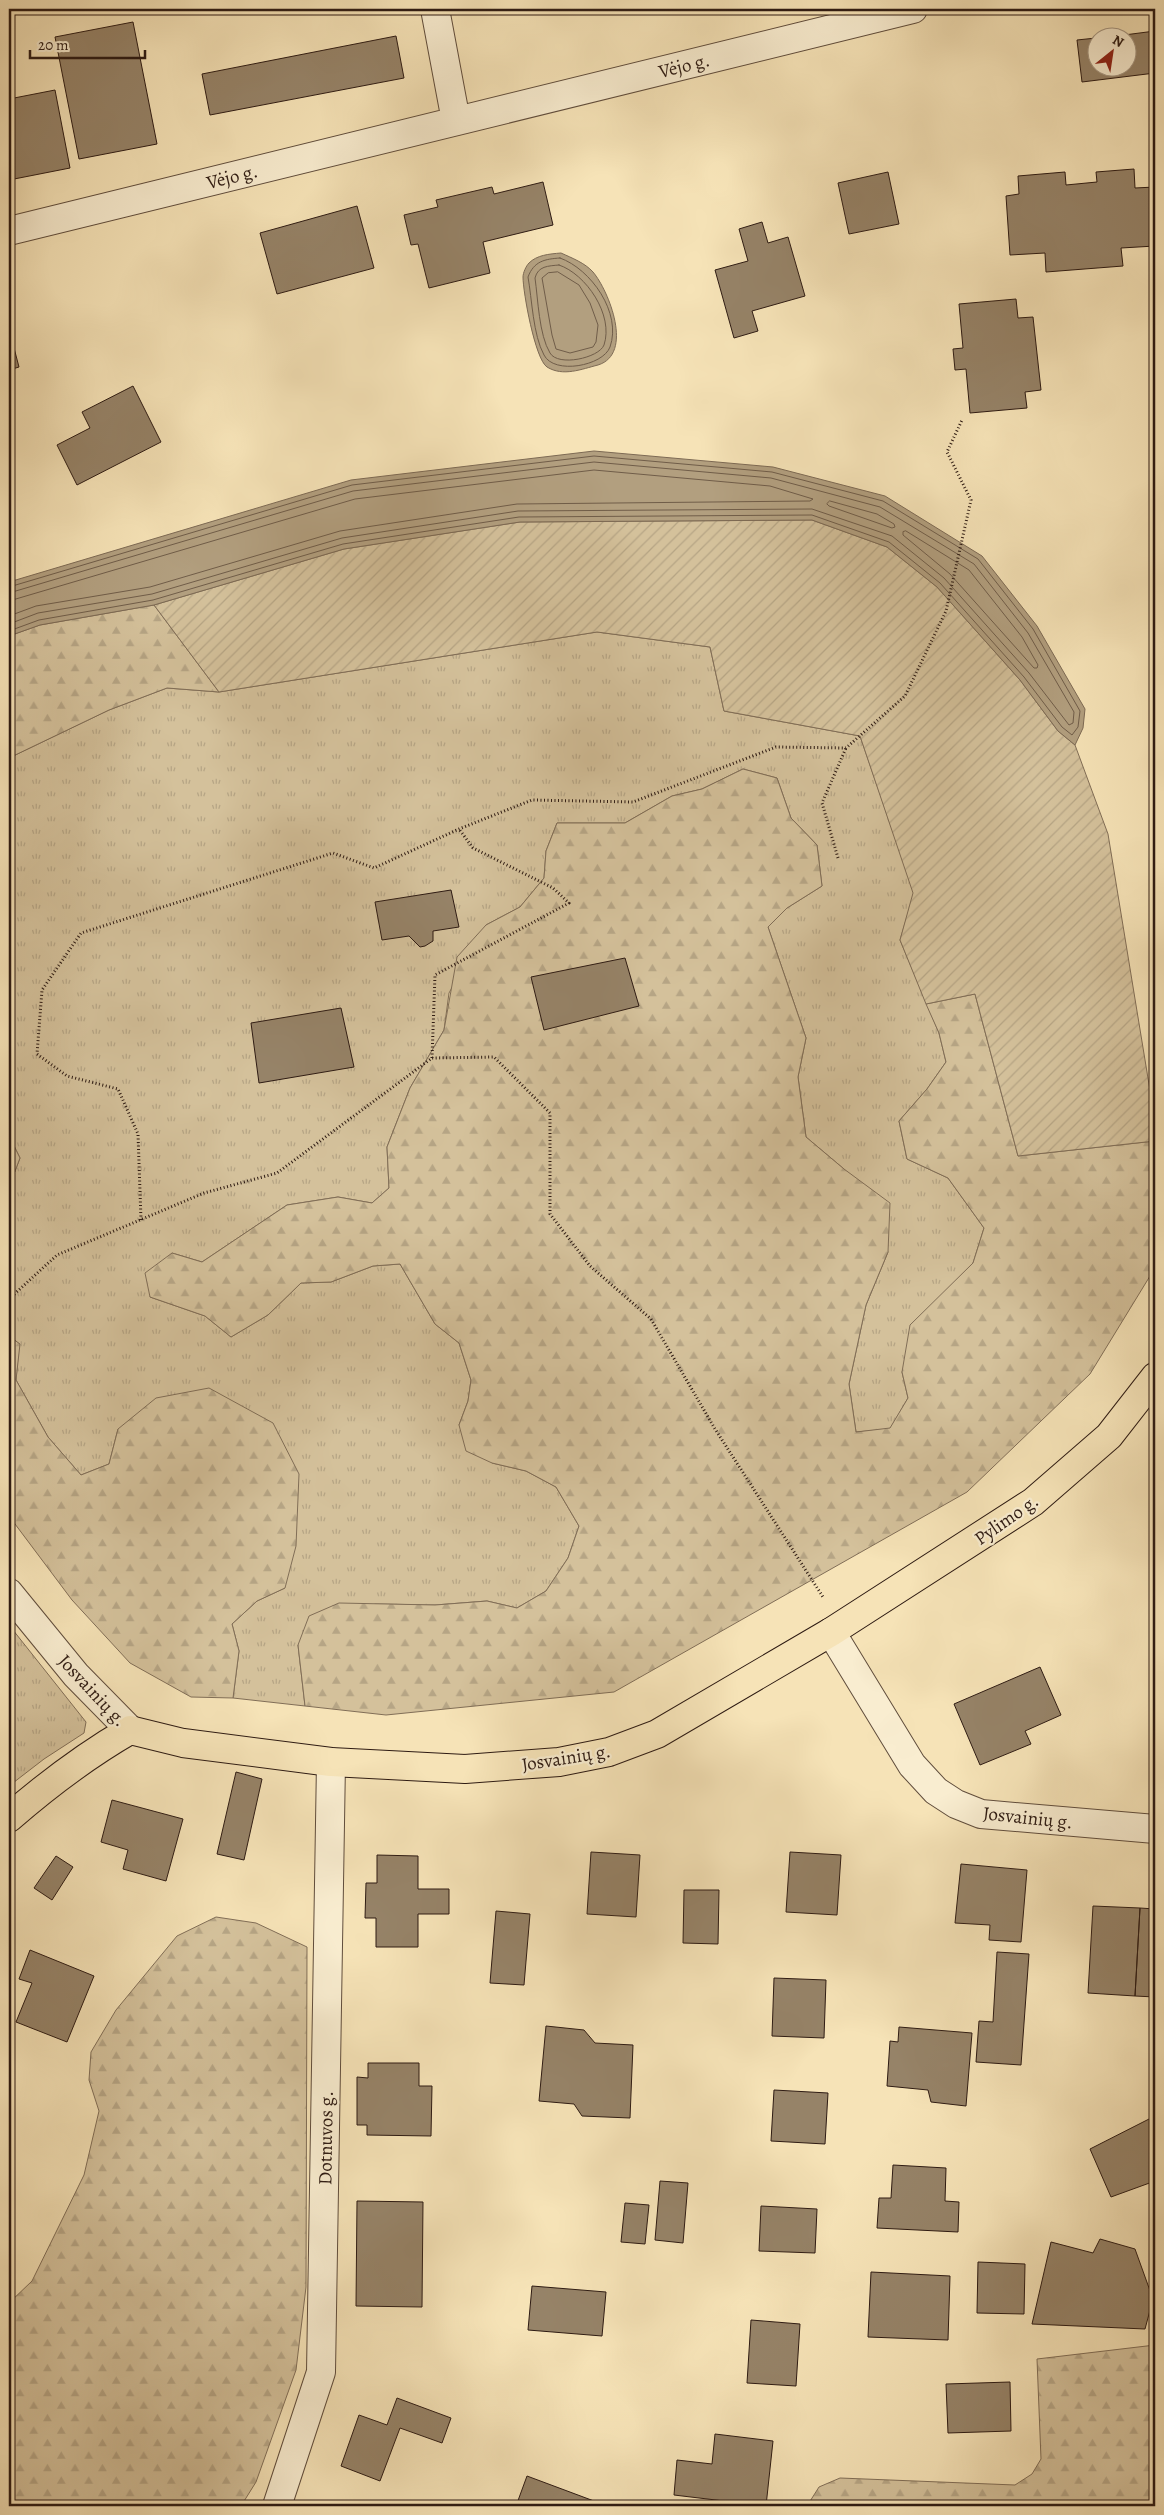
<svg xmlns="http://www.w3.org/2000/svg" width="1164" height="2515" font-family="Alegreya,serif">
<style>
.grass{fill:url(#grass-tufts);stroke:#816e57}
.forest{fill:url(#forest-firs);stroke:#816e57}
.garden{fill:url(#garden-furrows);stroke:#816e57}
.water{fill:#b29f7f;stroke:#7d6a54}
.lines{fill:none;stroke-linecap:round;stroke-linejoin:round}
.shore{stroke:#705d49;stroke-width:1}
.building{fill:#968368;stroke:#2e1b13}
.minor-casing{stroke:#604d3c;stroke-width:30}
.major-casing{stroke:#2e1b13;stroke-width:30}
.path{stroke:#2e1b13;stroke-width:3;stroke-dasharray:1 2.5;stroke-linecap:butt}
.minor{stroke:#f9edd0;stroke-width:28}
.major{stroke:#f6e3b7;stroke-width:28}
.labels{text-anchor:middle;stroke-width:4.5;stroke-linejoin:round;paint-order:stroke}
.street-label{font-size:19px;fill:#2e1b13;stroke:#f9edd0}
</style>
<defs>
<pattern id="grass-tufts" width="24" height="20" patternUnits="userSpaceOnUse" patternTransform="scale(1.25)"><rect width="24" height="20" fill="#d4c19b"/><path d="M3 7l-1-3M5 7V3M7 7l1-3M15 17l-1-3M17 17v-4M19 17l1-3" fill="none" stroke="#b6a585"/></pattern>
<pattern id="forest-firs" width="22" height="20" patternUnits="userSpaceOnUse" patternTransform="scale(1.25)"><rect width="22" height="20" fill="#d4c19b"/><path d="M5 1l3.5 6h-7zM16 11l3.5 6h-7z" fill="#b6a585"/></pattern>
<pattern id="garden-furrows" width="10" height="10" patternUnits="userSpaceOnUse" patternTransform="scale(1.25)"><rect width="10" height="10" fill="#d4c19b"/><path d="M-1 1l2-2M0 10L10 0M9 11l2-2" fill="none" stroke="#b6a585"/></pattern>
</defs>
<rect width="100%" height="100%" fill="#f6e3b7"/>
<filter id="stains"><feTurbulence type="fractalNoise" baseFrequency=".004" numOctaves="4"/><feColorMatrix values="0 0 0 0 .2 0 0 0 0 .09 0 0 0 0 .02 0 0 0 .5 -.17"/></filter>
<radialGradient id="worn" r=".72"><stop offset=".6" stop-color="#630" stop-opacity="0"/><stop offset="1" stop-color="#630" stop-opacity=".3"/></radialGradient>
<!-- grass -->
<path class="grass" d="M597,632l113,15 14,64 136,25 54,157 -14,47 39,93 7,29 -19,27 -28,32 8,38 41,19 36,50 -11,35 -29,30 -42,79 6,26 -18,31 -34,3 -7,-48 17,-79 22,-53 -44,-83 -38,-32 -8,-60 8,-39 -38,-111 19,-19 35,-22 -5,-41 -26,-27 -14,-40 -34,-9 -41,20 -30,7 -47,27h-68l-11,28 -2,27 -24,29 -34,18 -37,68 -5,37 -34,58 -23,59 2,41 -17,15 -34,-6 -51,8 -85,57 -30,-9 -22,44 55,19 26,21 37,-22 33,-32 30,-1 42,-16 27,-2 35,60 24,19 12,37 -3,21 -9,24 33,38 34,8 30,16 23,39 -11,32 -22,33 -29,17 -30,-7 -52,4 -60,-1 -77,41 7,61 -72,-8 6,-47 -7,-27 25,-23 28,-13 -167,-159 -9,35 -28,11 -33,-38 -32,-57 3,-36 -10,-8v-149l11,-29 -11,-22v-378l100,-48 58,-22 52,4z
M9,1625l77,97 -2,11 -40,26 -35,27z"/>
<!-- forest -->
<path class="forest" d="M154,605l65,87 -52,-4 -58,22 -100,48v-122l31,-11z
M743,769l34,9 14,40 26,27 5,41 -35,22 -19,19 38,111 -8,39 8,60 38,32 46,34 -2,49 -22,53 -17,79 7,48 34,-4 18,-30 -6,-26 8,-47 63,-62 11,-35 -36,-50 -41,-19 -8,-38 28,-32 19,-27 -7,-29 -13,-29 49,-10 43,162 137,-15v110l-5,25 -60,98 -123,118 -353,200 -228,23 -81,-9 -7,-61 11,-29 30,-13 96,2 52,-4 30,7 29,-17 22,-33 11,-32 -23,-39 -30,-16 -34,-8 -26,-12 -7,-26 9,-24 3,-21 -12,-37 -24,-19 -35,-60 -27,2 -42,16 -30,1 -33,32 -37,22 -26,-21 -55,-19 -5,-24 27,-20 30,9 85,-57 51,-8 34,6 17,-15 -2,-41 23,-59 34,-58 13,-73 29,-32 34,-18 24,-29 2,-27 11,-28h68l47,-27 30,-7z
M9,1136l11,22 -11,29z
M9,1336l11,8 -4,36 32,57 33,38 28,-11 9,-35 38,-31 53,-10 64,35 26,51 -3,72 -11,42 -28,13 -25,23 7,27 -6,47 -42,-1 -61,-34 -58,-63 -63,-84z
M216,1917l40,6 51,24 -1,340 -10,83 -40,112 -15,24h-232v-203l23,-22 52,-106 15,-64 -10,-31 2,-28 25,-42 61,-74z
M1155,2345v161h-348l12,-19 21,-9 175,7 17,-11 9,-15 -4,-100z"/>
<!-- garden -->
<path class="garden" d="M812,520l75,27 50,40 83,93 38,51 17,14 33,89 47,287v20l-137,15 -43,-162 -49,10 -26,-64 13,-47 -53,-157 -136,-25 -14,-64 -113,-15 -378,60 -65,-87 190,-56 176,-27z"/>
<!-- water -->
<path class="water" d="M561,253c11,5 24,10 32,19 16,19 41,82 5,93 -16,4 -35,12 -51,2 -12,-8 -24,-75 -24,-90 0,-4 3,-11 6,-14 8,-8 20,-9 32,-10z
M594,451l179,16 112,29 97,60 55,70 48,83 -2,19 -8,17 -17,-14 -38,-51 -83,-93 -50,-40 -75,-27 -292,2 -176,27 -190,56 -114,20 -31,11v-54l342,-102z"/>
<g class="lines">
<!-- shore -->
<path class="shore" d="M560,258c31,11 62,55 50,89 -7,19 -56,28 -66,8 -11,-20 -12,-56 -16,-78 6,-16 17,-18 32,-19z
M559,265c27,9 55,50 45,80 -5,13 -46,22 -54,8 -11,-18 -12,-54 -15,-75 3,-12 13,-12 24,-13z
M558,272l21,13 11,18 8,22 -2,17 -3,5 -23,6 -14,-4 -4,-14 -10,-57 6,-5z
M830,501l47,13 17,10 1,3 -3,1 -63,-22 -2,-2z
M906,531l63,39 53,67 16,28 -1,3h-3l-84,-94 -47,-39v-3z
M9,587l343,-102 242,-29 178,16 111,29 95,58 55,70 47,82 -2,16 -6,8 -10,-8 -38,-50 -84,-94 -51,-41 -77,-27 -293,2 -176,27 -190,56 -114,20 -30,11
M9,593l344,-102 241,-29 177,16 109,29 94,57 54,69 46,79 -1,11 -4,2 -40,-52 -85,-95 -52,-42 -80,-27 -294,2 -176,27 -190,56 -114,19 -29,11
M9,601l346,-102 239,-29 176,16 43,13 -3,2 -293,3 -177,27 -190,56 -114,19 -27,10"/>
</g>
<!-- building -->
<path class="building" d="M133,22l24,122 -78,15 -24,-122z
M1155,31v42l-73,9 -5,-42 19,-2v30h30v-30h-25z
M396,36l8,42 -194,37 -8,-41z
M55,90l15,78 -61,12v-81z
M1134,169l1,19 20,-1v59l-34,2 2,18 -77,6 -1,-19 -35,2 -4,-59 13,-2 -1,-18 47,-4 1,13 31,-3 -1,-10z
M888,172l11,52 -50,10 -11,-51z
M543,182l10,43 -70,17 7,31 -61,15 -11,-44 -7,1 -7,-30 34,-8 -2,-7 56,-13 2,7z
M357,206l17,62 -97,26 -17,-61z
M762,222l6,21 20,-6 17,59 -53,15 6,20 -24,7 -19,-68 33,-9 -9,-32z
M1016,299l2,19 15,-1 8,73 -16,2 2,16 -57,5 -4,-44 -11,1 -2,-21 10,-1 -4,-44z
M9,329l10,38 -10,3z
M133,386l28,56 -84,43 -20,-40 33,-17 -8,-16z
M451,890l8,37 -26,4v10l-8,5 -5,1 -11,-11 -27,4 -7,-38z
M625,958l14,48 -95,24 -13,-53z
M341,1008l13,59 -95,16 -8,-60z
M1040,1667l21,48 -36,16 6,13 -51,21 -26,-61z
M236,1772l26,7 -18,81 -27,-6z
M112,1800l71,19 -17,62 -43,-12 5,-19 -27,-8z
M591,1852l49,3 -4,62 -49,-3z
M790,1852l51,3 -4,60 -51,-3z
M377,1855l41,1v33h31v25h-31v33h-42v-29h-11l1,-35h11z
M56,1856l17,11 -21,33 -18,-12z
M961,1864l66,6 -6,72 -32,-2 1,-15 -35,-2z
M684,1890h35l-1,54 -35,-1z
M1093,1906l47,2 -5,88 -47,-3z
M1140,1908l15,1v88l-20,-1z
M496,1911l34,3 -6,71 -34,-2z
M30,1950l64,26 -27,66 -51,-20 16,-39 -13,-4z
M997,1952l32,2 -8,111 -45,-3 3,-41 14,1z
M774,1978l52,2 -2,58 -52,-2z
M546,2026l38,4 11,13 38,2 -3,73 -48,-2 -8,-12 -35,-3z
M899,2027l73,6 -6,73 -35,-4 -3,-12 -41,-4 3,-45 8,1z
M368,2063h51v23h13l-1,50 -64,-1v-10h-10v-48l11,1z
M774,2090l54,3 -3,51 -54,-3z
M1151,2118l4,1v62l-44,16 -21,-48z
M893,2165l53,3 -1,33 14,1 -1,30 -81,-4 2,-30h12z
M660,2181l28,2 -5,60 -28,-3z
M357,2201l66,1 -1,105 -66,-1z
M625,2203l24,2 -4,39 -24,-2z
M761,2206l56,3 -2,44 -56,-2z
M1100,2239l35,10 18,50 -8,30 -113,-5 19,-82 42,11z
M978,2262l47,2 -1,50 -47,-1z
M871,2272l79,4 -2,64 -80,-3z
M532,2286l74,6 -4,44 -74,-6z
M751,2320l49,4 -4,62 -49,-3z
M1010,2382l1,49 -63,2 -2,-49z
M397,2398l54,20 -9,25 -42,-15 -20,53 -39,-15 18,-51 28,10z
M715,2434l58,7 -7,65 -92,-11 3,-35 35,4z
M527,2476l75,28 -1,2h-85z"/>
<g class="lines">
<!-- minor casing -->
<g class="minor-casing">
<path id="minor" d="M435,9l21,112
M9,231l904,-222
M9,1593l67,82 54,55
M831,1632l81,133 24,26 20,13 25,10 174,15
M277,2506l44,-134 10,-610"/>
</g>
<!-- major casing -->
<g class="major-casing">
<path id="major" d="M9,1818c39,-34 76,-62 121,-88l53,13 148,19 134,7 94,-7 50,-10 48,-18 174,-102 202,-130 76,-66 46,-59"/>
</g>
<!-- path -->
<path class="path" d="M838,858l-16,-55 24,-55
M432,1058l3,-83 134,-72 -16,-15 -80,-40 -14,-19
M141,1220l-3,-86 -20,-45 -51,-13 -30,-22 5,-64 39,-57 252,-80 41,15 85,-39 73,-29 101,2 143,-55 70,1 59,-52 41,-85 25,-111 -24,-48 15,-32
M9,1299l48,-44 147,-62 73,-20 155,-115 62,-1 56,56v101l40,52 61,53 64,110 108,168"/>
<!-- minor -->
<use href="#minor" class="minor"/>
<!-- major -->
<use href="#major" class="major"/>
</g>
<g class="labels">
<!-- street labels -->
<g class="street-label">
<text transform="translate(684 65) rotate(-14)" y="7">Vėjo g.</text>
<text transform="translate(232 176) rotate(-14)" y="7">Vėjo g.</text>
<text transform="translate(1006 1519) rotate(-35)" y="7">Pylimo g.</text>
<text transform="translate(93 1690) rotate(47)" y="7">Josvainių g.</text>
<text transform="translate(566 1757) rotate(-9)" y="7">Josvainių g.</text>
<text transform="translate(1028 1817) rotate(6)" y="7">Josvainių g.</text>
<text transform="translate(325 2138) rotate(-89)" y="7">Dotnuvos g.</text>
</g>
</g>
<!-- margin -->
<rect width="1164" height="2515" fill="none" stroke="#f6e3b7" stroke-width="30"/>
<rect x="10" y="10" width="1144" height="2495" fill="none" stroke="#2e1b13" stroke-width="2.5"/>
<rect x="15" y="15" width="1134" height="2485" fill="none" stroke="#2e1b13"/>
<!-- north arrow -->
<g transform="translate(1112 52) rotate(30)"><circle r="24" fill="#f9edd0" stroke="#a89984"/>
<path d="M0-4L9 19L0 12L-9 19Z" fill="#8f2418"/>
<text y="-8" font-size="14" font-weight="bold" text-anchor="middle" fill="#2e1b13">N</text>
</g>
<!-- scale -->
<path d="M30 50v8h115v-8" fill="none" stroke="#2e1b13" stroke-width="2.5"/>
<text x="38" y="50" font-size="15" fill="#2e1b13" stroke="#f9edd0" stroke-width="4" paint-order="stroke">20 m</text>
<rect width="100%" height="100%" filter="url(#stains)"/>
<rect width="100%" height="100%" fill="url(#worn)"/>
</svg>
